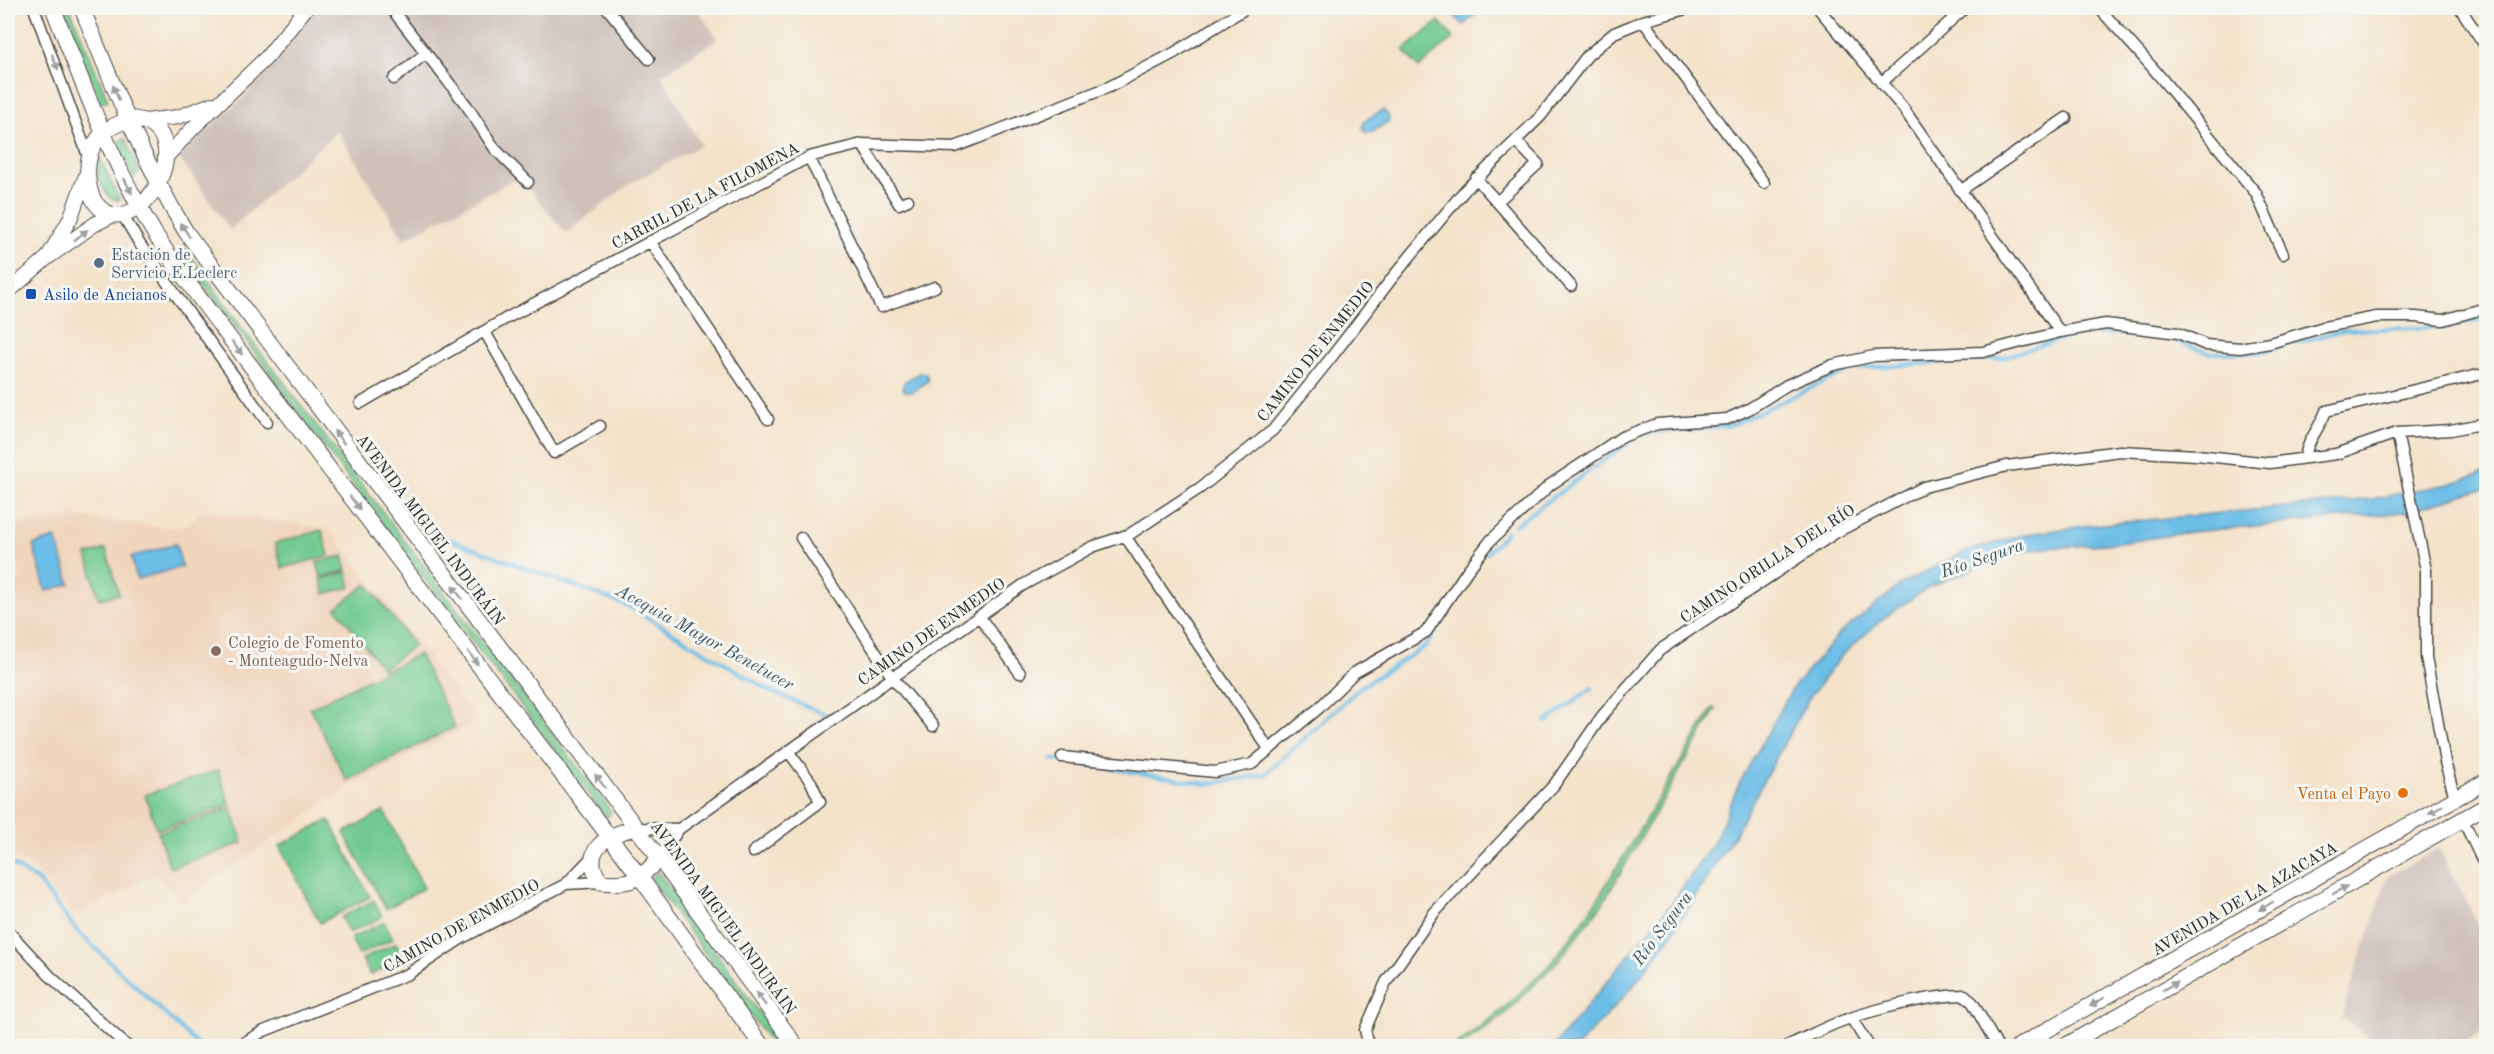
<svg xmlns="http://www.w3.org/2000/svg" width="2494" height="1054" font-family="'Old Standard TT',serif">
<style>
.built{fill:#f1d5bd}
.industrial{fill:#cec1ba}
.green{fill:#73ca90;stroke:#4f7a5e;stroke-width:1.5}
.water{fill:#6cbde7;stroke:#4c7489;stroke-width:1.5}
.lines{fill:none;stroke-linecap:round;stroke-linejoin:round}
.stream{stroke:#6cbde7;stroke-width:4}
.street-casing{stroke:#494743;stroke-width:13}
.secondary-casing{stroke:#494743;stroke-width:16}
.primary-casing{stroke:#494743;stroke-width:17}
.street{stroke:#fff;stroke-width:10}
.secondary{stroke:#fff;stroke-width:14}
.primary{stroke:#fff;stroke-width:15}
.oneway{fill:#a0a0a0}
.service-dot{fill:#5c6f8a;stroke:#f6f6f2;stroke-width:2}
.transit-dot{fill:#1a4fb4;stroke:#f6f6f2;stroke-width:2}
.education-dot{fill:#8d6e63;stroke:#f6f6f2;stroke-width:2}
.food-dot{fill:#e8710a;stroke:#f6f6f2;stroke-width:2}
.labels{text-anchor:middle;stroke-width:6;stroke-linejoin:round;paint-order:stroke}
.street-label{font-size:16px;fill:#2b2b2b;stroke:#f6f6f2}
.service-label{font-size:16px;fill:#4e5e75;stroke:#f6f6f2;text-anchor:start}
.transit-label{font-size:16px;fill:#164399;stroke:#f6f6f2;text-anchor:start}
.education-label{font-size:16px;fill:#785e54;stroke:#f6f6f2;text-anchor:start}
.food-label{font-size:16px;fill:#c56008;stroke:#f6f6f2;text-anchor:end}
.water-label{font-size:18px;font-style:italic;fill:#3e5763;stroke:#f6f6f2}
</style>
<rect width="100%" height="100%" fill="#f6f6f2"/>
<filter id="ink" filterUnits="userSpaceOnUse"><feTurbulence type="fractalNoise" baseFrequency=".0167" numOctaves="2"/><feDisplacementMap in="SourceGraphic" scale="12" xChannelSelector="R" yChannelSelector="G"/><feConvolveMatrix kernelMatrix="1 2 1 2 8 2 1 2 1" color-interpolation-filters="sRGB"/></filter>
<filter id="wash" filterUnits="userSpaceOnUse"><feTurbulence type="fractalNoise" baseFrequency=".008" numOctaves="4" result="noise"/><feDisplacementMap in="SourceGraphic" scale="24" xChannelSelector="R" yChannelSelector="G"/><feGaussianBlur stdDeviation="1.35" result="paint"/><feColorMatrix in="noise" values="0 0 0 0 0 0 0 0 0 0 0 0 0 0 0 0 0 1.4 0 .05"/><feComposite in="paint" operator="in"/></filter>
<g filter="url(#wash)">
<rect width="100%" height="100%" fill="#f4e3cb"/>
<!-- built -->
<path class="built" d="M204,510l125,19 149,192 -128,65 -170,117 -23,-29 -84,42 -39,-48 -26,-14v-272l10,-3 2,-5 -11,-48 34,-7 29,-2 101,11 13,-3z"/>
<!-- industrial -->
<path class="industrial" d="M306,8h390l22,31 -57,36 40,70 -70,38 -65,50 -47,-56 -115,62 -67,-108 -107,99 -51,-73 70,-65z
M2439,848l42,82 5,7v94l-36,15h-71l-38,-29 46,-140z"/>
<!-- green -->
<path class="green" d="M62,8h8l38,92 -8,3z
M1439,21l14,17 -34,30 -15,-18z
M125,138l15,35 -7,4 -16,-35z
M100,158l20,42 -9,-1c-11,-13 -17,-24 -11,-41z
M184,246l55,78 364,476 8,12 -1,3 -4,2 -3,-4 -278,-365 -147,-198z
M322,530l7,26 -47,12 -7,-25z
M106,549l13,45 -20,5 -12,-44z
M343,556l4,14 -26,7 -4,-15z
M347,572l4,15 -26,7 -4,-15z
M367,584l47,61 -31,24 -47,-61z
M419,654l36,73 -108,54 -37,-73z
M1713,708l3,1 -115,197 -44,56 -50,50 -46,34h-6l48,-37 48,-46 40,-53z
M218,770l12,35 -73,25 -12,-35z
M231,808l12,35 -73,25 -12,-35z
M384,811l40,77 -38,21 -42,-76z
M329,820l41,77 -50,26 -41,-77z
M658,872l125,174h-10l-123,-168z
M374,900l8,17 -33,16 -8,-16z
M384,922l9,17 -34,16 -8,-17z
M396,943l8,16 -34,16 -8,-16z"/>
<!-- water -->
<path class="water" d="M1454,8h28l-18,17 -14,-13z
M1383,110l5,5 1,6 -16,11 -7,1 -3,-5 1,-7z
M920,373h6l2,8 -15,11 -9,-1 -1,-6 2,-4z
M2486,472v16l-80,24 -215,20 -72,11 -84,6 -56,17 -50,21 -44,30 -43,38 -33,43 -76,139 -63,100 -38,51 -54,58h-24l119,-144 42,-62 24,-56 54,-96 46,-54 64,-51 64,-32 55,-16 61,-9 289,-27 77,-15z
M56,538l14,46 -24,7 -13,-46z
M176,544l6,23 -45,12 -6,-22z"/>
<g class="lines">
<!-- stream -->
<path class="stream" d="M2083,332l77,3 49,18h48l87,-23 104,-3 38,-9
M1515,525l125,-91 91,-9 121,-56 149,-11 75,-24
M435,534l193,72 144,86 55,23
M1487,553l20,-21
M1546,722l46,-34
M1052,759l11,2
M1082,764l125,20 57,-9 98,-89 64,-40 50,-78
M8,862l30,19 38,49 123,116"/>
</g>
</g>
<g filter="url(#ink)">
<g class="lines">
<!-- street casing -->
<g class="street-casing">
<path id="street" d="M34,8l54,148
M391,8l76,98 28,43 33,33
M607,8l42,51
M1818,8l85,100 157,224
M2099,8l53,59 104,126 27,61
M2460,8l26,39
M1643,21l121,162
M394,79l32,-26
M1881,83l84,-75
M862,144l37,60 9,-4
M809,157l72,150 54,-20
M1476,178l95,108
M1960,191l106,-73
M1497,202l41,-38 -22,-23
M122,214l19,32 126,176
M650,241l118,178
M485,332l69,121 46,-27
M361,403l144,-84 304,-162 53,-13 93,3 154,-60 65,-34 72,-45
M2397,433l29,137v87l19,105 10,36
M2305,458c2,-18 15,-30 21,-47l152,-36
M1125,536l144,213
M801,538l91,139 41,49
M979,616l41,57
M1062,757l153,15 37,-8 67,-56 35,-35 72,-41 41,-61 24,-31 59,-55 72,-48 35,-13 70,-5 22,-10 38,-24 46,-20 41,-9 109,-4 77,-20 46,-8 72,9 28,12 34,3 30,-5 54,-16 53,-10h39l27,3 43,-12
M2463,820l23,48
M636,828l43,1
M753,852l67,-50 -9,-20 -23,-31
M659,858l20,-29 344,-244 69,-38 38,-13 70,-46 73,-58 57,-71 63,-82 72,-87 75,-73 47,-61 27,-23 29,-12 47,-13
M566,884l35,-2
M8,931l42,45 77,70
M1851,1018l18,28
M238,1046l26,-15 144,-57 54,-36 104,-54 25,-26
M1369,1046l-4,-16 21,-48 48,-69 120,-128 48,-69 58,-66 175,-117 89,-46 83,-21 113,-15 77,4 73,8 66,-9 61,-21 54,-3 35,-7
M1787,1046c18,-8 36,-18 55,-25 33,-12 89,-26 123,-26l8,8 24,43"/>
</g>
<!-- secondary casing -->
<g class="secondary-casing">
<path id="secondary" d="M145,121l33,-4 34,-13
M165,158l29,-31 73,-70 39,-49
M49,255l21,-36 18,-49
M8,292l39,-34 48,-34 20,-10"/>
</g>
<!-- primary casing -->
<g class="primary-casing">
<path id="primary" d="M53,8c27,67 51,136 87,200 23,43 53,81 82,120l418,549 122,169
M82,8c31,78 60,151 104,224l473,626 137,188
M135,119c69,12 6,125 -35,89 -8,-7 -11,-18 -12,-29 -3,-33 14,-54 47,-60z
M636,828c-29,6 -58,23 -35,54 29,3 40,-2 58,-24
M2019,1046l467,-265
M2065,1046l421,-240"/>
</g>
<!-- street -->
<use href="#street" class="street"/>
<!-- secondary -->
<use href="#secondary" class="secondary"/>
<!-- primary -->
<use href="#primary" class="primary"/>
</g>
<!-- one-way arrows -->
<defs><path id="oneway-solid" d="M-6-.8H1V-3.2L6.5 0L1 3.2V.8H-6Z" transform="scale(1.5)"/></defs>
<g class="oneway">
<use href="#oneway-solid" transform="translate(55 62) rotate(69)"/>
<use href="#oneway-solid" transform="translate(116 93) rotate(-112)"/>
<use href="#oneway-solid" transform="translate(128 186) rotate(63)"/>
<use href="#oneway-solid" transform="translate(185 230) rotate(-123)"/>
<use href="#oneway-solid" transform="translate(81 235) rotate(-38)"/>
<use href="#oneway-solid" transform="translate(237 348) rotate(53)"/>
<use href="#oneway-solid" transform="translate(339 437) rotate(-127)"/>
<use href="#oneway-solid" transform="translate(355 503) rotate(53)"/>
<use href="#oneway-solid" transform="translate(457 592) rotate(-127)"/>
<use href="#oneway-solid" transform="translate(473 658) rotate(53)"/>
<use href="#oneway-solid" transform="translate(600 781) rotate(-127)"/>
<use href="#oneway-solid" transform="translate(2436 809) rotate(150)"/>
<use href="#oneway-solid" transform="translate(2340 890) rotate(-30)"/>
<use href="#oneway-solid" transform="translate(2266 906) rotate(150)"/>
<use href="#oneway-solid" transform="translate(2170 986) rotate(-30)"/>
<use href="#oneway-solid" transform="translate(761 999) rotate(-126)"/>
<use href="#oneway-solid" transform="translate(2097 1002) rotate(150)"/>
</g>
</g>
<!-- markers -->
<circle class="service-dot" cx="99" cy="263" r="6"/>
<rect class="transit-dot" x="25" y="288" width="12" height="12" rx="3"/>
<circle class="education-dot" cx="216" cy="651" r="6"/>
<circle class="food-dot" cx="2403" cy="793" r="6"/>
<g class="labels">
<!-- street labels -->
<g class="street-label">
<text transform="translate(705 195) rotate(-28)" y="6">CARRIL DE LA FILOMENA</text>
<text transform="translate(1315 351) rotate(-51)" y="6">CAMINO DE ENMEDIO</text>
<text transform="translate(431 529) rotate(53)" y="6">AVENIDA MIGUEL INDURÁIN</text>
<text transform="translate(1767 563) rotate(-33)" y="6">CAMINO ORILLA DEL RÍO</text>
<text transform="translate(931 631) rotate(-35)" y="6">CAMINO DE ENMEDIO</text>
<text transform="translate(2244 898) rotate(-30)" y="6">AVENIDA DE LA AZACAYA</text>
<text transform="translate(724 917) rotate(54)" y="6">AVENIDA MIGUEL INDURÁIN</text>
<text transform="translate(461 925) rotate(-29)" y="6">CAMINO DE ENMEDIO</text>
</g>
<!-- service labels -->
<g class="service-label">
<text x="111" y="260">Estación de<tspan x="111" dy="18">Servicio E.Leclerc</tspan></text>
</g>
<!-- transit labels -->
<g class="transit-label">
<text x="43" y="300">Asilo de Ancianos</text>
</g>
<!-- education labels -->
<g class="education-label">
<text x="228" y="648">Colegio de Fomento<tspan x="228" dy="18">- Monteagudo-Nelva</tspan></text>
</g>
<!-- food labels -->
<g class="food-label">
<text x="2391" y="799">Venta el Payo</text>
</g>
<!-- water labels -->
<g class="water-label">
<text transform="translate(1982 558) rotate(-19)" y="6">Río Segura</text>
<text transform="translate(705 637) rotate(29)" y="6">Acequia Mayor Benetucer</text>
<text transform="translate(1662 928) rotate(-53)" y="6">Río Segura</text>
</g>
</g>
<!-- margin -->
<rect width="2494" height="1054" fill="none" stroke="#f6f6f2" stroke-width="30"/>
</svg>
